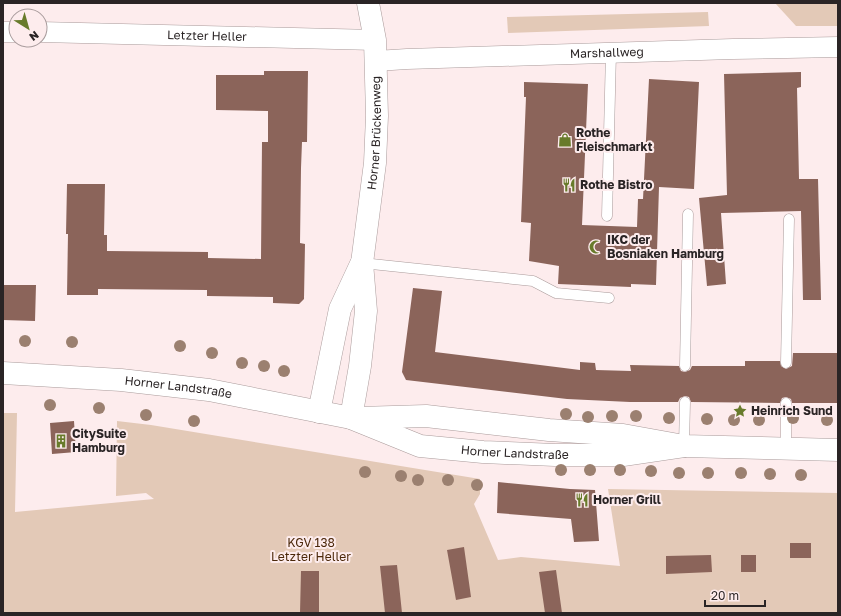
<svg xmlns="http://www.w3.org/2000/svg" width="841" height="616" font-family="'Golos Text',sans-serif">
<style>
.green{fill:#e3c9b7}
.building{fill:#8b645a}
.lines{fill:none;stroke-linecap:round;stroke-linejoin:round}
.lane-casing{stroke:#aa9b9b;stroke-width:11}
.street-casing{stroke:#aa9b9b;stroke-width:21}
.secondary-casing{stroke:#aa9b9b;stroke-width:23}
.lane{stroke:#fff;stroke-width:10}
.street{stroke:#fff;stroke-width:20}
.secondary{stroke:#fff;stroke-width:22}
.tree{fill:#9b8070}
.labels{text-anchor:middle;stroke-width:4;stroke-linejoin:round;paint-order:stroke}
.street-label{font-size:12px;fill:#2a2425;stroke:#fdeced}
.poi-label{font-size:12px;font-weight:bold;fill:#2a2425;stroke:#fdeced;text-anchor:start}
.park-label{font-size:12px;fill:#4b280a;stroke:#fdeced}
</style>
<rect width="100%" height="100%" fill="#fdeced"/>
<!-- green -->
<path class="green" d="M775,3h63v23h-42z
M708,12l1,14 -201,7 -1,-16z
M3,413h14l-2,99 139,-13 -8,-6 -30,3 1,-75 34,4 329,54v15l-6,10 24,56 23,-3 99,9 -12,-77 230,4v120h-835z"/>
<!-- building -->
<path class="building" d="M264,71h44l-1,71h-5l-1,26 -1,75 5,1 -1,55 -5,5 -26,-1v-6l-66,-1v-6l-109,-1v6h-31l1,-61h-2l1,-50h38l-1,51h3v16l101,1v6l53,1 1,-117h6v-31l-52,-1v-35h48z
M801,72v15l-4,1 2,91h19l3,121h-18l-2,-89 -80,2 5,71 -19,2 -8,-88 28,-3 -3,-121z
M649,79l50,3 -5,107 -35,-2 -3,98 -25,-1v3l-73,-3 1,-18 -30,-5 2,-38 -10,-1 5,-125h-2v-15l64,2 -6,141 55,2 1,-28h5z
M3,285h33l-1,36 -32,-1z
M413,288l29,3 -7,61 145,18v-8l15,1 1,7 35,1 -1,-6 49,1 2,5 4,1 5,-2 2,-4h53v-5h35l1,5 5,3 6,-3 1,-13h45v50h-46l-1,-4 -5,-2 -4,1 -2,5 -89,-1 -2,-5 -4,-1 -5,2 -2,4h-48l-63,-3 -161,-19 -4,-8z
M74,421l2,31 -24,2 -2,-31z
M498,482l72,7 25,1 4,51 -25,1 -3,-23 -74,-6z
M790,543h21v15h-21z
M464,547l7,50 -15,3 -9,-50z
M711,555l1,17 -46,2v-18z
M741,555h15v17h-15z
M397,565l5,48h-17l-5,-47z
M556,570l6,43h-17l-6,-41z
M301,571h18v42h-19z"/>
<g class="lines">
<!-- lane casing -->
<g class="lane-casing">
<path id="lane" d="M607,216l4,-164
M362,263l171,18 23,12 53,5
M786,363l3,-144
M685,366l3,-152
M786,403v46
M684,446l1,-44"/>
</g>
<!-- street casing -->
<g class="street-casing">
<g id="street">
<path d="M3,32h13"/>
<path id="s1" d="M40,32l335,8"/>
<path id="s2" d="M376,61l31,-2 326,-10 105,-2"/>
</g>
</g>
<!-- secondary casing -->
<g class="secondary-casing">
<g id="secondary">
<path id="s3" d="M3,373l118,7 88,10 142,28 69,28 63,6 72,3h68l61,-9"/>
<path d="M319,412l21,-103 21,-45"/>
<path id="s4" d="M351,418l9,-52 6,-55 -4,-48 13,-100 2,-47 -2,-76 -7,-37"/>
<path d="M359,418l67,-2 123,14 74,5 61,11 154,4"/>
</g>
</g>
<!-- lane -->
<use href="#lane" class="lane"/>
<!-- street -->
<use href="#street" class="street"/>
<!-- secondary -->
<use href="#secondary" class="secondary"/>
</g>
<!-- trees -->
<g class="tree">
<circle cx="25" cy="341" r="6"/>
<circle cx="72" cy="342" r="6"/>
<circle cx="180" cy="346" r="6"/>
<circle cx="212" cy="353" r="6"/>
<circle cx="242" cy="363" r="6"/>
<circle cx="264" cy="366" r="6"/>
<circle cx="284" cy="371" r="6"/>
<circle cx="50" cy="405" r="6"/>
<circle cx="99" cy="408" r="6"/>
<circle cx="566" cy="414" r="6"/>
<circle cx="146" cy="415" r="6"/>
<circle cx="612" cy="416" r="6"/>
<circle cx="636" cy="416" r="6"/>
<circle cx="588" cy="417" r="6"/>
<circle cx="669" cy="418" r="6"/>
<circle cx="793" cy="418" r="6"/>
<circle cx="707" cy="419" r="6"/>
<circle cx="734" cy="420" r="6"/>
<circle cx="759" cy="420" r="6"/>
<circle cx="827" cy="420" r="6"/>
<circle cx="194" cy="421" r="6"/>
<circle cx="561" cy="470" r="6"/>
<circle cx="590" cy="470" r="6"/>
<circle cx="620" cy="470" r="6"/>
<circle cx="651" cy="471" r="6"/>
<circle cx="365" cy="472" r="6"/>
<circle cx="679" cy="473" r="6"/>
<circle cx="708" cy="473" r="6"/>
<circle cx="741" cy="473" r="6"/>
<circle cx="770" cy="474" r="6"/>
<circle cx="801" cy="475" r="6"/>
<circle cx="401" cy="476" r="6"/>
<circle cx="418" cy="480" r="6"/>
<circle cx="448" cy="480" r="6"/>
<circle cx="477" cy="485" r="6"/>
</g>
<!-- icons -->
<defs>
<g id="shop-bare" transform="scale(1.08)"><path d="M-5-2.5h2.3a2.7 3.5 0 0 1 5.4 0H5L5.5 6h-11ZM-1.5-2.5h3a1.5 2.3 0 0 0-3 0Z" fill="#687b2b" stroke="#fdeced" stroke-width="2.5" paint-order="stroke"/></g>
<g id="restaurant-bare" transform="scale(1.08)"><path d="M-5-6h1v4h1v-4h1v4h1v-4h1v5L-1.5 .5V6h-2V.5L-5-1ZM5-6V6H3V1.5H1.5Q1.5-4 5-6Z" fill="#687b2b" stroke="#fdeced" stroke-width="2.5" paint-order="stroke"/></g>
<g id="mosque-bare" transform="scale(1.08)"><path d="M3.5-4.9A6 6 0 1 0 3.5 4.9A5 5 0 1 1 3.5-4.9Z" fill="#687b2b" stroke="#fdeced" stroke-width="2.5" paint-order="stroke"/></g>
<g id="sight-bare" transform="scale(1.08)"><path d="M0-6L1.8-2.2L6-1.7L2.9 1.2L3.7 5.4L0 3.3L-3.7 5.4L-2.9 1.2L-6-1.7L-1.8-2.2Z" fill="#687b2b" stroke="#fdeced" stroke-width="2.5" paint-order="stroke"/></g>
<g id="building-bare" transform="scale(1.08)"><path d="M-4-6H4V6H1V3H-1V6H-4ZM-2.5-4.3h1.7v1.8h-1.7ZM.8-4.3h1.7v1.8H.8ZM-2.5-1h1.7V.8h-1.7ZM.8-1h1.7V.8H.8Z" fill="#687b2b" stroke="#fdeced" stroke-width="2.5" paint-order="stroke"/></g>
</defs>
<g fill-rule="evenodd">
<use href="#shop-bare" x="565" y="140"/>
<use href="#restaurant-bare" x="569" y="185"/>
<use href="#mosque-bare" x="596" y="247"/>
<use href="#sight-bare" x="740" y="411"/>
<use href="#building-bare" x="61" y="441"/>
<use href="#restaurant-bare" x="582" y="500"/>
</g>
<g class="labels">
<!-- street labels -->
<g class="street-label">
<text dy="4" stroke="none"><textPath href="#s1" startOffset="167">Letzter Heller</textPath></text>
<text dy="4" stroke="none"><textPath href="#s2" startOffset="231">Marshallweg</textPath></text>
<text dy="4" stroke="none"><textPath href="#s4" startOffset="287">Horner Brückenweg</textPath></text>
<text dy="4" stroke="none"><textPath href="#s3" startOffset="176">Horner Landstraße</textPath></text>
<text dy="4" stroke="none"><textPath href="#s3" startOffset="521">Horner Landstraße</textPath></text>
</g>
<!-- poi labels -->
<g class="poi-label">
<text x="576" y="137">Rothe<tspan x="576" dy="14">Fleischmarkt</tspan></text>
<text x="580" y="189">Rothe Bistro</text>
<text x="607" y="244">IKC der<tspan x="607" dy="14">Bosniaken Hamburg</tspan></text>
<text x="751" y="415">Heinrich Sund</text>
<text x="72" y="438">CitySuite<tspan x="72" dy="14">Hamburg</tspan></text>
<text x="593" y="504">Horner Grill</text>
</g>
<!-- park labels -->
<g class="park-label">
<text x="311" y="547">KGV 138<tspan x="311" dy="14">Letzter Heller</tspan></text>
</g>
</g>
<!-- border -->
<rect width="841" height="616" fill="none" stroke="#2a2425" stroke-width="8"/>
<!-- north arrow -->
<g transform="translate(28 28) rotate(143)"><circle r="19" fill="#fdeced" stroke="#a99c9d"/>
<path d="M0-3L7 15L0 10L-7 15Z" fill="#687b2b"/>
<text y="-6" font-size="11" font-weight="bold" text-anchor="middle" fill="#2a2425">N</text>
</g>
<!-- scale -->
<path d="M705 600v6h60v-6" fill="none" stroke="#2a2425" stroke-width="2"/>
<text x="711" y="600" font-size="12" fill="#2a2425" stroke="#fdeced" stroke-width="3" paint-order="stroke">20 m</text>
</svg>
